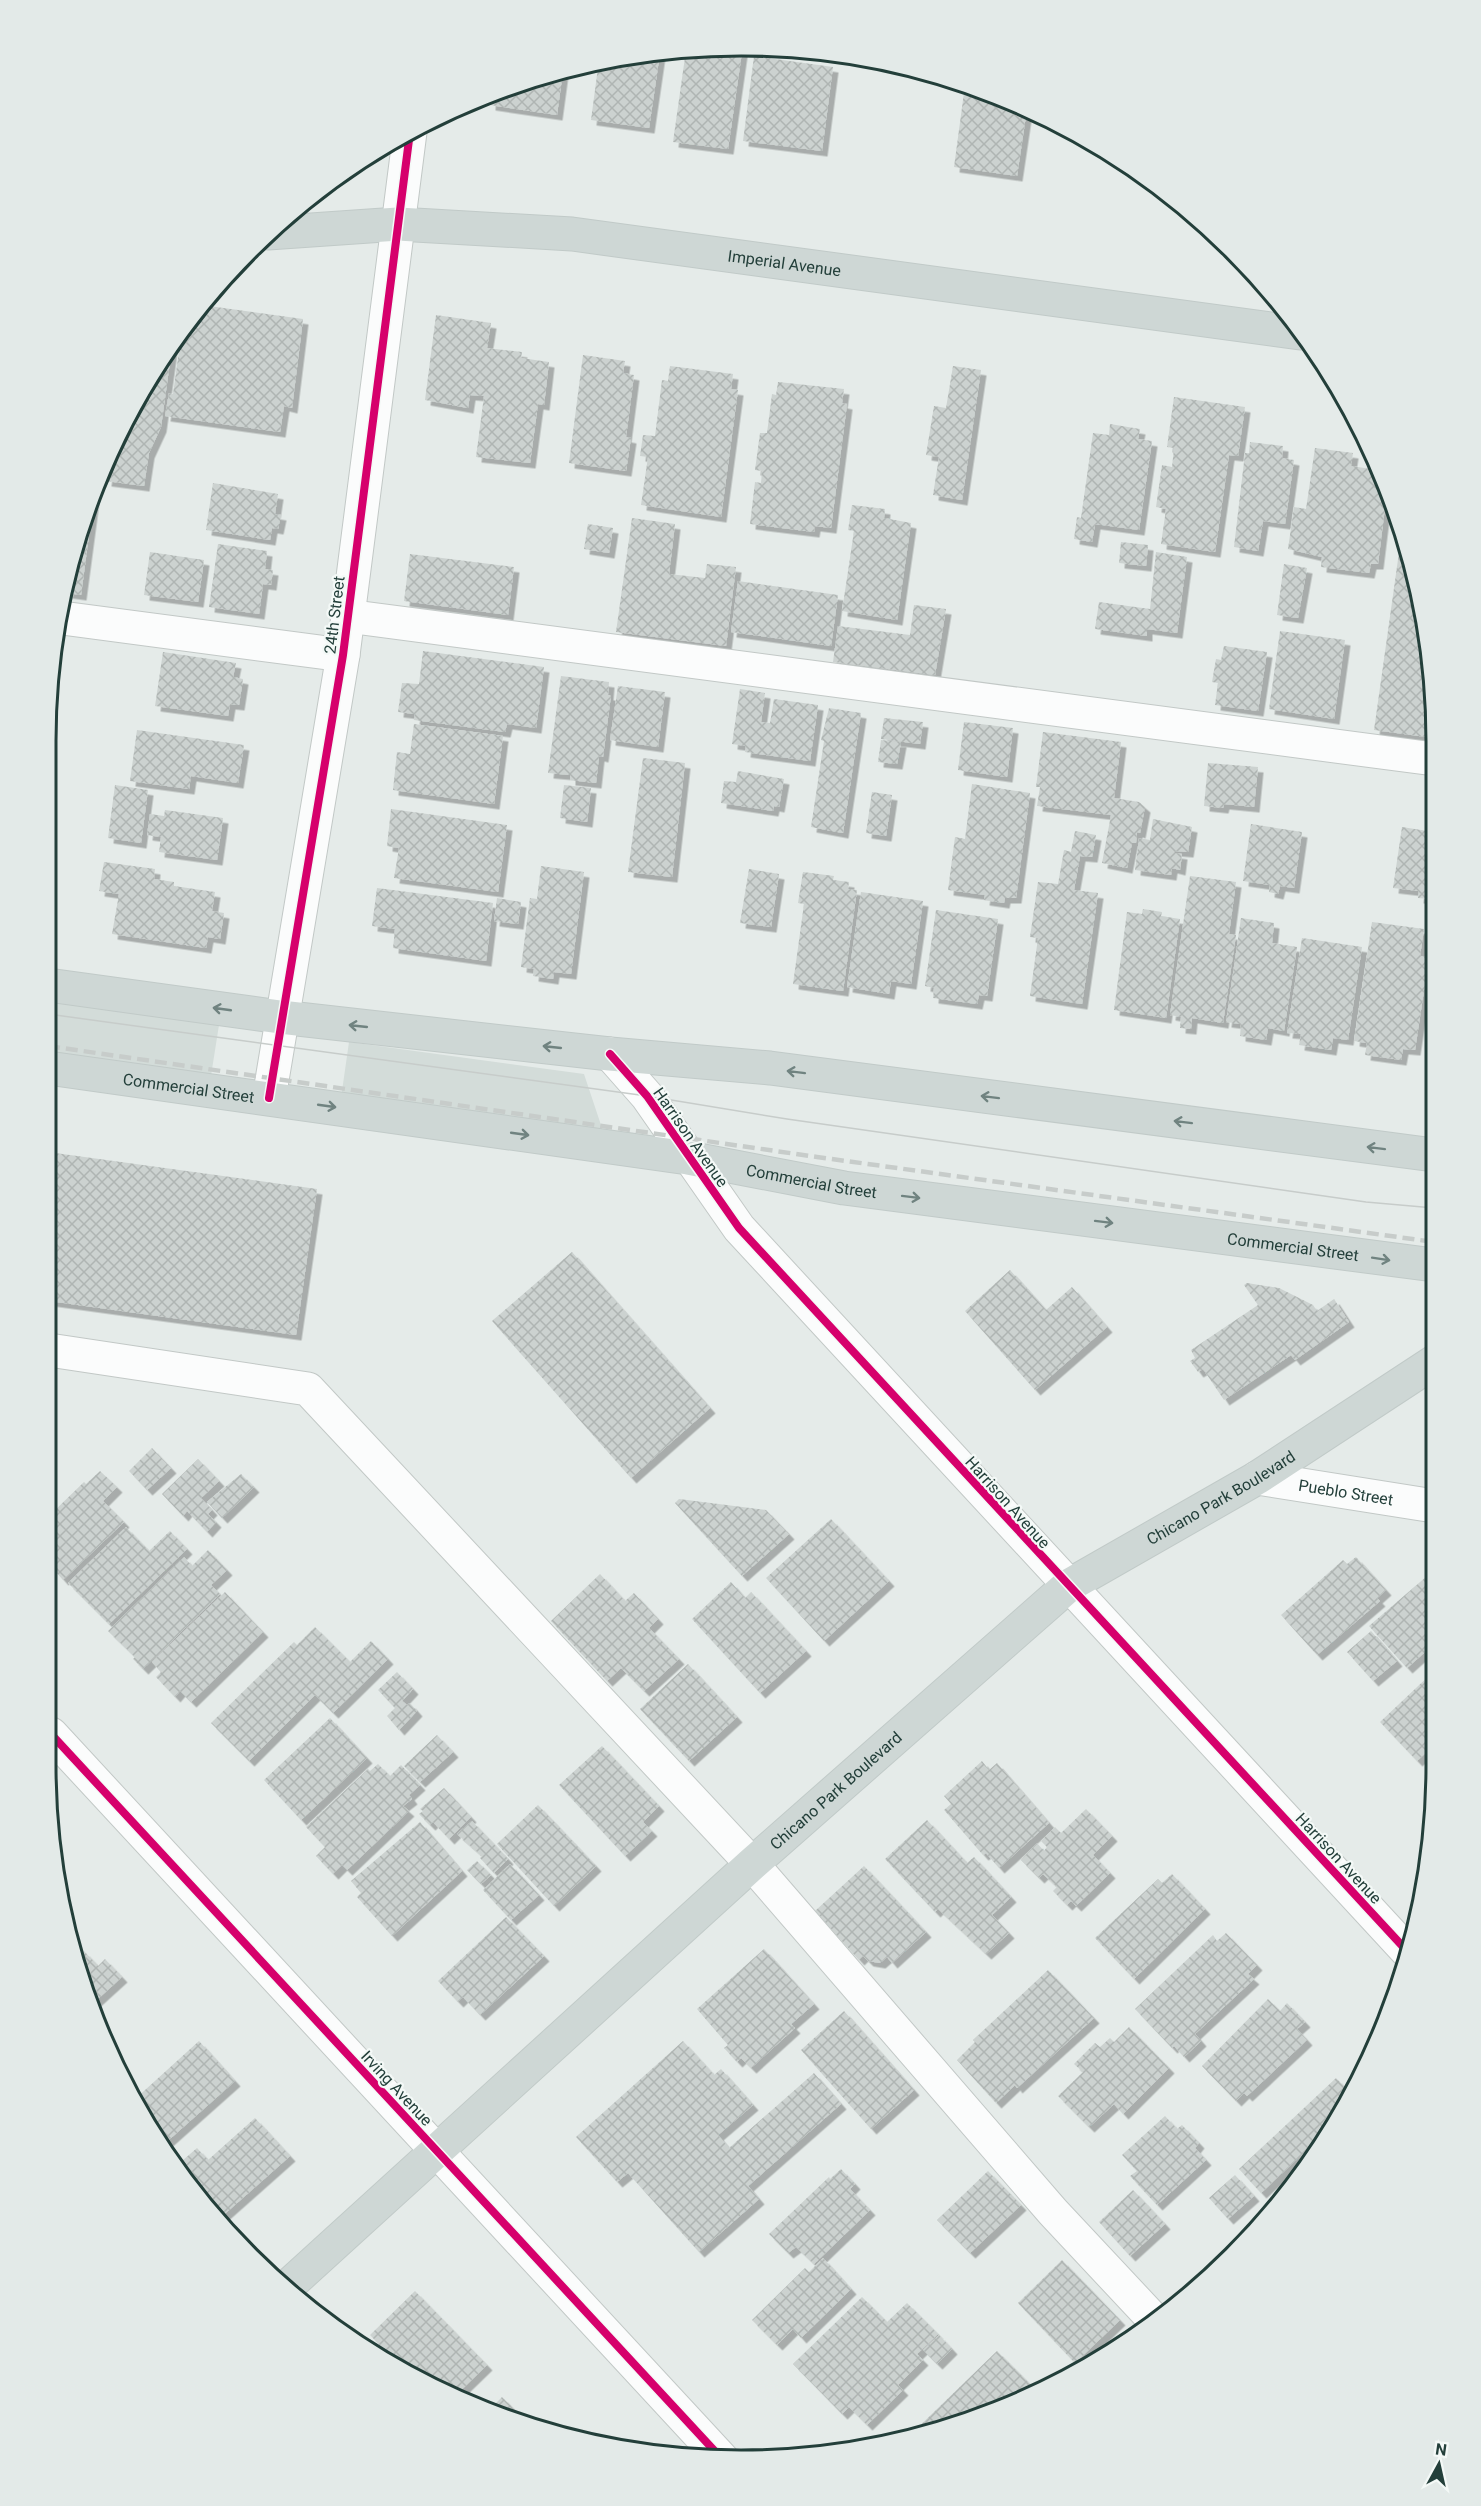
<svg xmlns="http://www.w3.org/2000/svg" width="1481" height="2506" font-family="Roboto,sans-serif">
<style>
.built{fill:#d3dcd9}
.building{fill:url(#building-cross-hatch);filter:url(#shadow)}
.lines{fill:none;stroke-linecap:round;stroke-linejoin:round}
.minor-casing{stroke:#c2c8c6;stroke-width:35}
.major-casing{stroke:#c1cac8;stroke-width:35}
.minor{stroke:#fbfcfc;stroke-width:33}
.major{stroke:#ced7d5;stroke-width:33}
.tram{stroke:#c7ccca;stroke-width:1.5}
.rail{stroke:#c7ccca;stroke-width:4.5;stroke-dasharray:12 6;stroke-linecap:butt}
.cycleway-casing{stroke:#f4f9f7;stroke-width:11}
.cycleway{stroke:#d6006c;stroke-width:8}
.oneway{stroke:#708380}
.labels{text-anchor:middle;stroke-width:4.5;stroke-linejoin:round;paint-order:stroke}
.street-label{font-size:16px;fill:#233f3a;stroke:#f4f9f7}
.rim{fill:none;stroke:#233f3a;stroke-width:3}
</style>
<defs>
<pattern id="building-cross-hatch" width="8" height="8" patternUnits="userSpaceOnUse" patternTransform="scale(1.5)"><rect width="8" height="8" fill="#ccd2d0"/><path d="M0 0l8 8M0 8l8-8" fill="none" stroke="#afb5b3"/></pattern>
<filter id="shadow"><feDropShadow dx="5.5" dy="5.5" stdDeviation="0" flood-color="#0004"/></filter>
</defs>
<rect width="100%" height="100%" fill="#e5ebe9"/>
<!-- built -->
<path class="built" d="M48,1001l171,24 -9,57 -162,-23z
M349,1042l235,32 20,60 -263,-36z"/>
<!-- building -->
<path class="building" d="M743,45l-15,104 -55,-7 13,-92z
M660,53l-11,75 -58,-8 8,-60z
M754,56l79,11 -11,84 -79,-10z
M563,71l-6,44 -67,-10 1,-12z
M965,85l42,13 20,11 -10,67 -63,-9z
M202,305l101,14 -11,89 -8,-2 -4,26 -115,-16 4,-23 4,1 9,-65z
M436,315l55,8 -4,25 35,4 -1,6 28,4 -5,43 -6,-1 -8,59 -54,-6 8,-61 -14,-1 -2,13 -43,-8z
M173,340l-12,87 -12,26 -5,33 -38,-5 3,-19 53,-108z
M583,355l42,6 -2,12 11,2 -8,62 5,1 -5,33 -57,-8z
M670,366l63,8 -2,15 7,1 -17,127 -80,-12 7,-48 -8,-1 3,-21 12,1 7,-56 6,1z
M953,366l28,4 -19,130 -29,-5 6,-38 -13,-2 8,-49 12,2z
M778,382l66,7 -2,14 5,1 -16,124 -16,-2 -1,6 -64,-8 5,-42 6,1 1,-12 -7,-1 5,-37h7l5,-39 4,1z
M1174,397l71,10 -7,49 -9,-1 -14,97 -54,-8 5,-35 -10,-2 6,-42 10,2 2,-19 -7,-1z
M1110,424l30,5 -2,10 14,2 -13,89 -44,-6 -3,18 -18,-3 3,-22 4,1 12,-85 16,2z
M1250,442l33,4 -1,12 12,2 -9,64 -22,-3 -5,30 -24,-4 11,-94h4z
M1315,448l38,5 -2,13 27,4 9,21 -9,73h-7l-2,9 -48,-6 1,-10 -34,-8 6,-42 12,2z
M213,483l65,11 -3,20 6,1 -3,14 -6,-1 -2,12 -64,-10z
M95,490l-14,105 -14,-2 15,-76z
M852,505l33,4 -1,9 27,5 -14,97 -55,-9 12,-80 -6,-1z
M632,518l43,6 -6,50 36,4 2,-14 29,3 -10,79 -110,-14z
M588,524l25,4 -4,25 -25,-4z
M1402,531l32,164v43l-60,-8z
M1121,542l27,3 -2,21 -27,-3z
M218,544l49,7 -2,18 8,1 -2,15 -8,-1 -4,30 -50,-7z
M150,552l54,8 -6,42 -54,-7z
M1156,552l31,5 -10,76 -30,-4v7l-52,-7 4,-27 51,7z
M410,554l104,13 -6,48 -104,-14z
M1284,564l23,4 -9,50 -21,-3z
M738,581l100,14 -7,51 -100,-14z
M914,605l32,4 -11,66 -102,-13 5,-36 72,9z
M1280,631l65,9 -11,79 -65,-10z
M1224,646l43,6 -9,59 -43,-6 3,-22 -6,-1 4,-23 5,1z
M423,651l121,16 -8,61 -29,-4 -2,8 -91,-12 1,-6 -17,-2 4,-29 17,1z
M163,652l73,11 -3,14 10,2 -4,26 -9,-1 -2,12 -73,-10z
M561,676l48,6 -1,13h3l-8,62 -4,-1 -3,27 -26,-3v-5l-22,-2z
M618,686l47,6 -7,55 -48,-7z
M740,689l25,4 -4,29 9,1 4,-24 44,6 -8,56 -65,-9 1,-6 -14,-2z
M829,708l32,5 -18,120 -32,-6 13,-86 -3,-1z
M884,718l39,4 -3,22 -39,-5z
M964,722l49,6 -6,49 -49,-7z
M414,724l89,12 -9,68 -101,-14 4,-38 13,2z
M137,730l107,15 -6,38 -47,-7 -2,13 -59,-8z
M1043,732l78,10 -7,56 25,4 6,5 -5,26 -3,-1 -1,11h-4l-5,25 -25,-5 9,-48 -74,-9 3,-19h-4z
M881,740l20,2 -4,22 -19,-2z
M643,758l42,5 -13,114 -44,-5z
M1208,763l50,4 -4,40 -30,-3 -1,4 -19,-2z
M738,771l46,8 -5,28 -5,-1 -1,5 -52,-8 3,-22 12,1z
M972,784l58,9 -14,105h-11l-1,5 -20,-3 1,-5 -37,-5 7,-53 10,2z
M115,785l33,5 -7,53 -33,-5z
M564,785l27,3 -4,34 -27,-4z
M872,792l20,3 -6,41 -20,-3z
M391,809l116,16 -9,67 -104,-14 5,-30 -12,-2z
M165,810l58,8 -6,42 -58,-8 2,-15 -14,-2 3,-21 14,2z
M1153,819l39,8 -4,25 -13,-1v2l7,1 -2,16 -8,-2 -1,7 -36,-5 4,-32 11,2z
M1251,824l51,8 -8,56 -14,-2 -2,8 -9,-2 1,-7 -27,-4z
M1402,827l32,5v62l-4,-1 -1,6 -11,-1 1,-7 -26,-3z
M1075,831l21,4 -4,22 -12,-1 -6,34 24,3 -16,111 -52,-8 8,-58 -8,-1 8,-55 20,2 6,-34 7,2z
M104,862l51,7 -1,10 20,3v4l41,6 -3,19 12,2 -4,26 -12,-2 -2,11 -94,-14 7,-40 -20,-3z
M541,866l43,6 -13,102 -17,-2 -1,7 -20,-3 1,-7 -13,-2 9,-69 7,1z
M749,869l30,5 -8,53 -31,-4z
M803,872l31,4 -1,4 16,2 -1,7 9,1 -14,101 -50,-7 11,-80 -6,-1z
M1190,876l46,6 -7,52 7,1 -13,88 -31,-5 -1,11 -11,-1 1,-11 -11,-2z
M377,888l116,15 -7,58 -93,-13 2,-19 -23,-3z
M861,892l62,9 -12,83 -20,-3 -2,13 -42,-7z
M497,898l24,4 -3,22 -24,-3z
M1143,909l19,3 -1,4 19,3 -14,99 -52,-8 13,-98 15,2z
M936,910l62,9 -11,77 -8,-1 -2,9 -44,-6 1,-10 -9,-2z
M1241,918l33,5 -2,20 25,4 -13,84 -16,-3 -2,12 -26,-4 1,-12 -15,-2z
M1372,922l52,7 -4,27 9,1 -14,93 -12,-1 -2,11 -36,-5 2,-12 -13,-2z
M1302,938l60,9 -14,93 -15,-2 -2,12 -32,-5 2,-11 -14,-1z
M48,1152l269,37 -21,146 -247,-34z
M572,1252l138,156 -79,70 -139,-157z
M1010,1270l36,40 26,-23 35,40 -72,63 -70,-79z
M1247,1283l32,5 34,17 4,6 17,-12 15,23 -54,38 -4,-5 -67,45 -21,-31 -5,3 -8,-11 5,-3 -4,-8 67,-45 -14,-20z
M152,1448l19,20 -24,22 -18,-19z
M198,1459l21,22 -18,17 11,12 -4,4 8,8 -9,10 -20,-21 -4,5 -21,-22z
M100,1471l17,16 -14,14 21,21 -61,58 -13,-15v-50l34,-33 2,2z
M241,1474l13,13 -32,31 -15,-16z
M679,1499l87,11 23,24 -47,42 -67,-73z
M831,1519l58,62 -65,60 -58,-63z
M126,1527l23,24 21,-20 17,18 -78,75 -41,-41z
M208,1550l19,20 -16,15 9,9 -77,75 -10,-10 2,-2 -27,-26 76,-74 8,9z
M1356,1557l30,33 -9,8 3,3 -63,54 -36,-40 62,-55 4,4z
M1434,1570v74l-27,24 -38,-42z
M600,1574l25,27 9,-8 24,26 -9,9 30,31 -35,32 -23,-23 -14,13 -56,-60z
M731,1582l14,16 6,-6 55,59 -46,42 -68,-74z
M225,1592l38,40 -72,70 -11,-11 -5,6 -19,-20 5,-5 -9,-10z
M315,1627l35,35 21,-21 17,18 -55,54 -18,-18 -66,66 -38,-38 83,-81 3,3z
M1371,1631l26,30 -24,20 -26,-29z
M688,1664l49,53 -48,44 -49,-52z
M1434,1671v74l-17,16 -37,-39z
M397,1672l16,17 -11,12 5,4 3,-2 7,8 -18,19 -12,-14 8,-8 -17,-18z
M330,1718l37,40 -66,62 -37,-40z
M437,1735l16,17 -33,30 -16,-16z
M602,1746l57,60 -16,16 9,9 -27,25 -66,-71z
M982,1761l7,9 8,-7 52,60 -50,45 -13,-15 -3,2 -39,-45 7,-6 -7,-8z
M378,1764l12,12 11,-11 19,20 -11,10 3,4 -9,7 6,5 -62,59 -5,-5 -9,9 -17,-18 9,-9 -19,-20 62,-58 2,2z
M444,1788l27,29 -22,22 -16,-17 -3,3 -11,-11 4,-3 -3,-2z
M538,1805l58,61 -42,40 -57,-62z
M1086,1809l26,27 -19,19 17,18 -34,33 -5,-5 -4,4 -14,-14 4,-4 -14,-13 -4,4 -18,-18 16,-17 7,8 3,-4 -6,-6 14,-14 6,6z
M927,1820l40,43 7,-6 37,40 -19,18 17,18 -23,21 -48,-45 -3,3 -50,-53z
M472,1821l36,38 -14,14 -14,-15 2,-2 -25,-22z
M420,1822l42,49 -70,65 -35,-39 4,-4 -10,-12z
M477,1861l14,14 -10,9 -14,-14z
M510,1864l29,31 -28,25 -28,-30z
M864,1866l62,66 -34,31 -5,-6 -7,6 -12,-2 -5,-5 -4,4 -44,-49z
M1172,1874l33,35 -71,70 -39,-41 63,-59 4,4z
M506,1917l38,39 -64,59 -17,-18 -5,5 -20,-21z
M1226,1933l31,32 -9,9 6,5 -59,55 6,7 -17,16 -10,-11 -2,2 -37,-39 78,-74 4,6z
M764,1949l50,55 -23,20 4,4 -44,40 -10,-10 -4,4 -13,-14 4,-3 -31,-36z
M84,1951l14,15 7,-7 17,18 -33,30 -14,-48z
M1048,1970l46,48 -77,70 -2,-3 -19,18 -39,-43 18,-18 -2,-2z
M1268,1999l12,12 7,-8 18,19 -8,7 10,11 -60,56 -3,-3 -8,8 -34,-35z
M844,2011l70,79 -43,39 -70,-79z
M1129,2027l40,41 -46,46 -9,-10 -25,23 -31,-31 25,-24 -9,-8 21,-21 5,4 10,-9 4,4z
M199,2041l36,40 -73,65 -28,-46z
M683,2041l31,34 7,-6 32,36 -35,30 11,13 85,-75 27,31 -93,82 11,13 -60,53 -71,-79 -11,9 -41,-45z
M1336,2078l11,11 5,-4 -33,67 -2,3 -7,-8 -49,46 -22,-24z
M1165,2116l12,13 5,-4 17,18 -4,5 11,12 -49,45 -27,-29 7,-5 -15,-16z
M255,2118l35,38 -71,63 -30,-30 -14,-22 22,-19 11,12z
M841,2169l14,15 -5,5 20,21 -56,54 -18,-17 -8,6 -19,-19 60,-57 1,2z
M988,2171l33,34 -51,48 -33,-33z
M1235,2175l19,21 -26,23 -19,-21z
M1133,2190l32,34 -35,32 -31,-34z
M823,2258l28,31 -50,49 -8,-9 -16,16 -25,-25 53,-52 4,4z
M1062,2260l58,60 -45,43 -57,-60z
M415,2291l72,74 -31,30 7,7 -30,-13 -26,-15 -37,-39z
M862,2297l25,25 20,-19 31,31 -21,20 6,6 -25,25 5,5 -36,35 -18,-18 -7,7 -49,-50z
M939,2335l13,14 -15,15 -14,-14z
M997,2351l42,42 -75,31 -56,13z
M502,2397l25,25 -3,2 2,2 -39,-14z"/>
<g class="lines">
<!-- minor casing -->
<g class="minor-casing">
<g id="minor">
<path d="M347,616l1087,143"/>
<path d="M62,618l281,37"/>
<path d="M610,1054l37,42 92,132 668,723"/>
<path d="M269,1098l74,-443 67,-523"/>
<path d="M49,1350l259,39 444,475 301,348 103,110"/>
<path id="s1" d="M1257,1478l177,28"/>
<path d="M51,1734l672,726"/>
</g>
</g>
<!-- major casing -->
<g class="major-casing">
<g id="major">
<path id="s2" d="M268,233l130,-9 174,10 728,99"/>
<path d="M48,985l232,32 330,37 160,14 664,87"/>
<path id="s3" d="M48,1068l640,90 156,30 590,77"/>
<path id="s4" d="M287,2287l465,-423 316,-278 189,-108 177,-116"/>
</g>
</g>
<!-- minor -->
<use href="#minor" class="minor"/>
<!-- major -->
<use href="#major" class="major"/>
<!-- tram -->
<path class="tram" d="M48,1014l599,82 140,23 579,83 68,6"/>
<!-- rail -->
<path class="rail" d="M48,1046l769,111 617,85"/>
<!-- cycleway casing -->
<g class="cycleway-casing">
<path id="cycleway" d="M610,1054l37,42 92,132 668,723
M269,1098l74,-443 67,-523
M51,1734l672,726"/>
</g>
<!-- cycleway -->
<use href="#cycleway" class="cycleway"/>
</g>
<!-- one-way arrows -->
<defs><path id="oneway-shaft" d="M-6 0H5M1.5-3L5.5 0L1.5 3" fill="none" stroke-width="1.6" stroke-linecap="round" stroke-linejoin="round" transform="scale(1.5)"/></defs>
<g class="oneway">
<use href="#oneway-shaft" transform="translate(222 1009) rotate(-172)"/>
<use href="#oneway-shaft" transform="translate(358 1026) rotate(-174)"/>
<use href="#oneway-shaft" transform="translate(552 1047) rotate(-174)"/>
<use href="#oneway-shaft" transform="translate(796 1072) rotate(-173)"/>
<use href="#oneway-shaft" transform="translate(990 1097) rotate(-173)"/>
<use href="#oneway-shaft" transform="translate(327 1106) rotate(8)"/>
<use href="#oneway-shaft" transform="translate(1183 1122) rotate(-173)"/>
<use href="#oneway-shaft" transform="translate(520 1134) rotate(8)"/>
<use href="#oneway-shaft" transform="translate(1376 1148) rotate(-173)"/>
<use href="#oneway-shaft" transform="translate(911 1197) rotate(7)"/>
<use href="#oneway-shaft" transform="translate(1104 1222) rotate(7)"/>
<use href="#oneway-shaft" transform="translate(1381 1259) rotate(9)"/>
</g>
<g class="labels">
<!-- street labels -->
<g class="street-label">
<text dy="6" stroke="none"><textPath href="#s2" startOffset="519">Imperial Avenue</textPath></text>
<text transform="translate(334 615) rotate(-83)" y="6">24th Street</text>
<text dy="6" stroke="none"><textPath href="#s3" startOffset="142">Commercial Street</textPath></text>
<text transform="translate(691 1137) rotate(55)" y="6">Harrison Avenue</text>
<text dy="6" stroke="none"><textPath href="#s3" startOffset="772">Commercial Street</textPath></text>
<text dy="6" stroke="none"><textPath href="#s3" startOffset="1258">Commercial Street</textPath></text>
<text dy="6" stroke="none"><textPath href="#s1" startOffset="90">Pueblo Street</textPath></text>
<text dy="6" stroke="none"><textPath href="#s4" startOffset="1226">Chicano Park Boulevard</textPath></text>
<text transform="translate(1008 1502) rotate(48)" y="6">Harrison Avenue</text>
<text dy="6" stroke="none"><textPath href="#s4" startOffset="740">Chicano Park Boulevard</textPath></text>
<text transform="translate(1339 1858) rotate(47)" y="6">Harrison Avenue</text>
<text transform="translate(397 2088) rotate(47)" y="6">Irving Avenue</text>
</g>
</g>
<!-- crop -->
<path d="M0 0H1481V2506H0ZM741 56H741A685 685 0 0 1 1426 741V1765A685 685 0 0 1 741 2450H741A685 685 0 0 1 56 1765V741A685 685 0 0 1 741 56Z" fill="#e3eae8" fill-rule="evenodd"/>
<path class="rim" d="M741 56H741A685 685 0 0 1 1426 741V1765A685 685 0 0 1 741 2450H741A685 685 0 0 1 56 1765V741A685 685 0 0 1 741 56Z"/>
<!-- north arrow -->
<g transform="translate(1439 2464) rotate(8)" stroke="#f4f9f7" stroke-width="4.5" paint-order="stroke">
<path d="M0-4.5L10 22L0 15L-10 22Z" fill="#233f3a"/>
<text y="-9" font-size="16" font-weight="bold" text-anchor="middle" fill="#233f3a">N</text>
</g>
</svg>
